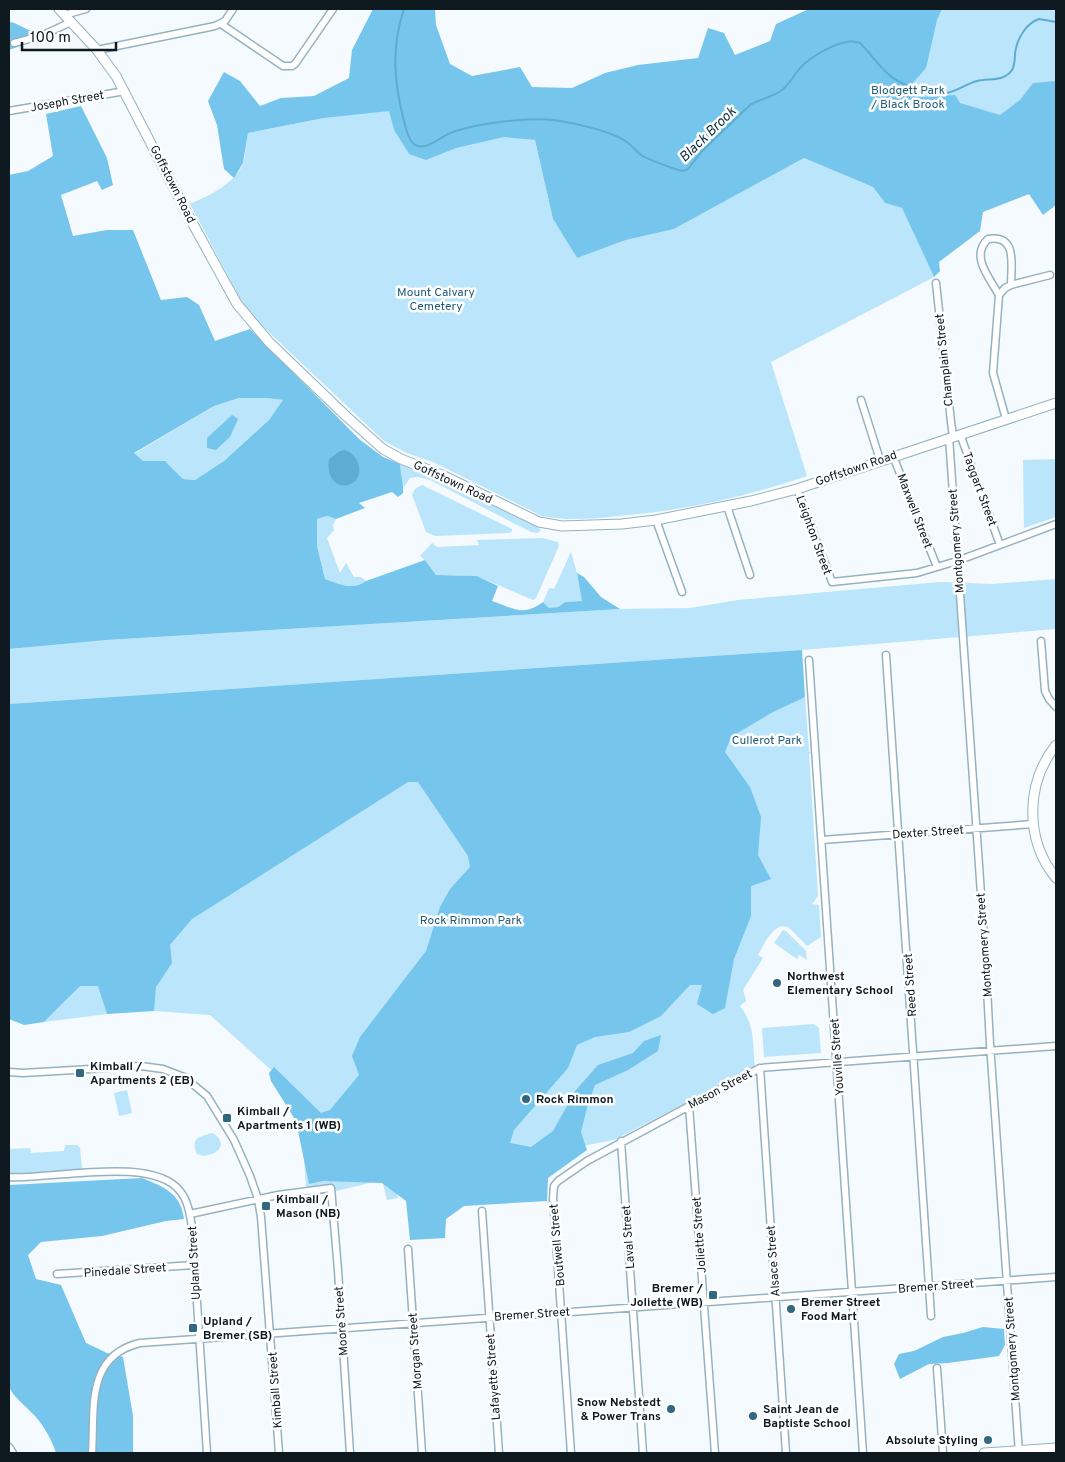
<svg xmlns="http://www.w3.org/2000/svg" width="1065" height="1462" font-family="Overpass,sans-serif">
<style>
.green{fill:#bbe5fb}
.forest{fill:#76c5ec;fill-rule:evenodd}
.water{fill:#5dacd2}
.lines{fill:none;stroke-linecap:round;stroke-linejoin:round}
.stream{stroke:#5dacd2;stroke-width:2}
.minor-casing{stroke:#95b2c1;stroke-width:9}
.tertiary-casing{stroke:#95b2c1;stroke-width:11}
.secondary-casing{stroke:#95b2c1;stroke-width:11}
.minor{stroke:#fff;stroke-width:6}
.tertiary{stroke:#fff;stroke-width:9}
.secondary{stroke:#fff;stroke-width:9}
.poi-dot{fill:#306883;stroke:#fff;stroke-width:2}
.labels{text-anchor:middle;stroke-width:5;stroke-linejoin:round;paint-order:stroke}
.park-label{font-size:12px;fill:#1e5b76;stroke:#fff}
.street-label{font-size:12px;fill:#0f1a20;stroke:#fff}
.poi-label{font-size:12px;font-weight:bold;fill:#0f1a20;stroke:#fff;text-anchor:start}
.water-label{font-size:14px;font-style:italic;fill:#092e3e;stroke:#fff}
</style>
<rect width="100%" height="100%" fill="#f4fafd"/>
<!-- green -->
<path class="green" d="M844,9h212v114l-251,28 -266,-18 -15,6 11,1 18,79 24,39 49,-18 48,-11 130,-71 69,29 12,16 17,5 32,69 -163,85 36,114c-61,21 -126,35 -189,40 -26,3 -51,5 -76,0l-109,-54 -26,-9 -23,-12 -128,-121 -14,-18 -52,-98c20,-9 43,-19 53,-40 3,-9 3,-22 5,-31l76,-15 65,-8 5,20 15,24 14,4 16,-39 271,-34z
M239,398h28l17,2 -15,20 -45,41 -29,19 -12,-1 -18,-18h-22l-9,-7 80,-48z
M1056,459v58l-32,11 -1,-68z
M400,464l37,15 101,47 3,4 -3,3 -7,-1 -101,-52 -12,-3 -8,1 -6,9 -4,-13z
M422,485l90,44v3l-3,1 -74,3 -9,-4 -14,-37 3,-6z
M327,516l9,3 -3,6 1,5 -7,8 13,35 6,-10 8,14h7l5,4c-13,10 -27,3 -41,-2l-8,-33v-27z
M543,538l15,4 1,4 -23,52 -3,2 -56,-24 -41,-1 -11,-15 -5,-4 12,-13 5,4 42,-2 -2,-5z
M571,552l6,21 6,28 -18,1 -7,5 -9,2 -6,-7 6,-14 5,1z
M1056,579v50l-254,21 -793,54v-55l98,-9 513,-31 70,-1 48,-8 202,-18 53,2z
M805,697l4,54 2,2 -2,1 9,142 -6,8 7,1 2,32 -14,9c-6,-6 -12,-13 -18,-18 -14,-9 -26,18 -31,27l5,3 -20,32 3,11 -6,5c16,21 12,37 15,61l-141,73 -219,41 3,17 -11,2 -5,-20 -75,18 -8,-103 -89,-80 -56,-4v-7l-51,-4 4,14 -63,8 25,-25 -60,-287h596z
M783,930l3,1 20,20 1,9 -8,-5 -2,4 -23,-16z
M814,1024l5,4 2,25 -57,4 -2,-29z
M127,1090l5,23 -13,3 -5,-23z
M212,1133c7,3 13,12 5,18 -3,3 -9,4 -13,5l-7,-2c-7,-16 2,-17 15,-21z
M65,1145h12l3,3 2,20 -2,2 -51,5h-20v-26l21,-1 1,5 33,-2z"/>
<!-- forest -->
<path class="forest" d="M373,9h62l1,16 14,39 22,12 48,-9 12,20 40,1 33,-15 33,-8 60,-7 10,-30 16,5 11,22 35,-14 6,-17 33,-15h133l-5,11 -11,48 -21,24 14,5 36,-2 5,8 40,12 20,-15 13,-17 23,-2v124l-13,10 -14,-21 -46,18 -3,19 -41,31 1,9 -6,6 -32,-69 -17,-5 -12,-16 -69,-29 -130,71 -48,11 -49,18 -24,-39 -18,-79 -31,-3 -48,11 -30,12 -17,-6 -15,-24 -5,-19 -65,7 -76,15 -5,30 -9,15 -10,-9 -7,-44 -9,-24 16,-29 16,9 20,25 21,-8 33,-2 35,-18 3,-28z
M12,22l21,10 2,9 -26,9v-27z
M81,106l26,52 6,27 -11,5 -5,-9 -36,14 12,41 34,-6h26l28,70 26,-3 12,8 16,36 35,-12 109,110 24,18 17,7c0,10 4,19 3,29l-5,4 -6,-5 -33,11 6,5 -29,11 -9,-3 -10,3v27l8,33c14,5 28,12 41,2l59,-21 11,15 41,1 21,10 -6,15c21,7 31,16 51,1l6,6 9,-1 7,-5 17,-1 -5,-28 7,4 17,20 19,12 -513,31 -98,9v-474l19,-4 25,-15 -7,-42zM239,398h28l16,2 -14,20 -45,41 -29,19 -12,-1 -18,-18h-22l-9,-8 80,-47z
M232,415l6,4 -8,18 -14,13 -9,-2v-10z
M802,650l3,47 -32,15 -42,25 -6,15 25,35 11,30 -3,38 13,24 -20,7v30l-17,43 -9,49 -12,6 -16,-10 5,-19h-12l-29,31 -32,16 -34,5 -18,8 -9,23 -54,62 -4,13 21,4 22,-16 23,-41 22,-25 35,-12 11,-12 17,-6 -3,16 -30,19 -33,15 -8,23 -6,24 6,18 -39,28 -1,23 -83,5 -18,13 -1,19 -35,2 -4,-39 -24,-18 -59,-2 -14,3 -13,-63 -25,-40 -2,-8 5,-6 47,46 9,-3 29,-35 -7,-19 8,-19 66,-86 14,-44 10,-18 20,-22 -2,-11 -50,-74h-10l-216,137 -22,26 2,18 -16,24 -2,24 -47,3 -9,-28h-18l-36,36 -20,3 -15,-6v-315z
M142,1178c22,9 39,15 42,41l-18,2 -64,15 -61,6 -13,13 8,24 25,6 25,58 21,10 16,4 10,59v35l2,2h-79c-4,-13 -12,-27 -21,-37 -9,-10 -20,-17 -26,-29v-202z
M983,1327l21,2 1,16 -6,11 -51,7 -19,1 -29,15 -6,-15 5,-10 15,-3 29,-14 20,-4z"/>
<!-- water -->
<path class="water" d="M345,450c6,2 11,7 13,13 9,28 -35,33 -29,-4l11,-8z"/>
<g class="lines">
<!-- stream -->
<path class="stream" d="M404,9c-13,38 -10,74 0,112 2,8 5,23 14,25 11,3 25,-11 35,-14 27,-9 73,-15 101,-12 20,3 53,10 70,20 7,4 11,10 17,15 6,4 35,15 42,16l5,-2 14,-18 48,-46c10,-6 23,-8 32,-15 9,-7 14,-19 22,-26 12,-10 41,-28 56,-21 24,25 26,38 62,47 6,2 13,5 19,4 12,0 24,-10 36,-13 12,-3 27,1 35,-11 4,-7 2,-15 4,-22 3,-12 11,-25 23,-29l17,3"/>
<!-- minor casing -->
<g class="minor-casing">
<path id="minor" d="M64,15l22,-6
M221,24l62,42h9l3,-2 38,-55
M14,43l27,-7 30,-14
M97,50l118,-24 10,-5 8,-12
M9,111l116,-20
M936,283l15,139 2,14
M999,295c-10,-18 -29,-39 -11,-56 30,-5 23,27 23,46
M861,400l19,60
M1006,419l-13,-46 6,-78 6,-7 6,-3 39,-10
M960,434l40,111
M949,437l36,514 5,93 29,409
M893,456l44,111
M797,489l35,93 85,-9 40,-12 99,-37
M727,506l23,69
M656,520l26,72
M1041,641l4,50 4,8 7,8
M886,655l45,661
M809,660l54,793
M822,840l212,-16
M760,1068l26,385
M9,1072l14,1 118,-7 22,3 21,8 23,19 27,44 16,36 8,23 3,18 18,236
M689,1106l26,347
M621,1141l22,312
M9,1177c42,3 143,-22 171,14 8,10 10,23 12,36l15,226
M482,1211l17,242
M190,1214l88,-19 53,-7 7,82 12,183
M408,1249l14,204
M57,1274l137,-9
M937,1368l6,85
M9,1447l4,6
M92,1453c3,-43 -7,-97 48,-110l916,-66
M571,1453l-18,-255 1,-12 4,-5 29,-20 173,-93 296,-22"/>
</g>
<!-- tertiary casing -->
<g class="tertiary-casing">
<path id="tertiary" d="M1056,745c-31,39 -31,95 0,133
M984,1453l72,-5"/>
</g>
<!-- secondary casing -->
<g class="secondary-casing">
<path id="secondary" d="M59,9l38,41 19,26 72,139 49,89 32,38 77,74 37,33 18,10 41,16 97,47 23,4 60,-2 34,-4 95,-19 46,-12 259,-86"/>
</g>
<!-- minor -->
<use href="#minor" class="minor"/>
<!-- tertiary -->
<use href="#tertiary" class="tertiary"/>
<!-- secondary -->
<use href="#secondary" class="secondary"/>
</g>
<!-- markers -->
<g class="poi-dot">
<circle cx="777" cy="983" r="5"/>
<rect x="75" y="1068" width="10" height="10" rx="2.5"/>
<circle cx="526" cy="1099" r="5"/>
<rect x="222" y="1113" width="10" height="10" rx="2.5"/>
<rect x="261" y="1201" width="10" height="10" rx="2.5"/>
<rect x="708" y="1290" width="10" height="10" rx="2.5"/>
<circle cx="791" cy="1309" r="5"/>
<rect x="188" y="1323" width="10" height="10" rx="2.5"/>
<circle cx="671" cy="1409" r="5"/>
<circle cx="753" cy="1416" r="5"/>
<circle cx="988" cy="1440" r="5"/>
</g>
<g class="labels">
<!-- park labels -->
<g class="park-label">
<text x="908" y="94">Blodgett Park<tspan x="908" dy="14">/ Black Brook</tspan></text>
<text x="436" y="296">Mount Calvary<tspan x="436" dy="14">Cemetery</tspan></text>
<text x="767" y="744">Cullerot Park</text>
<text x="471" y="924">Rock Rimmon Park</text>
</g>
<!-- street labels -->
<g class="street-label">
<text transform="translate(67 101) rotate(-10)" y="4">Joseph Street</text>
<text transform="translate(173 184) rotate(63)" y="4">Goffstown Road</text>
<text transform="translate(944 360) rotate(-96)" y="4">Champlain Street</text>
<text transform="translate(856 468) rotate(-19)" y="4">Goffstown Road</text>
<text transform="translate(453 482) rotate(25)" y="4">Goffstown Road</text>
<text transform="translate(980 489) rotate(70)" y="4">Taggart Street</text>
<text transform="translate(915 511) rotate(69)" y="4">Maxwell Street</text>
<text transform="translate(814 535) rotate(70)" y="4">Leighton Street</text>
<text transform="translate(956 541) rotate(-94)" y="4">Montgomery Street</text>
<text transform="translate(928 832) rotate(-4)" y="4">Dexter Street</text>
<text transform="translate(984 945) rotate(-94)" y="4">Montgomery Street</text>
<text transform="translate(910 985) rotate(-94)" y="4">Reed Street</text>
<text transform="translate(837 1057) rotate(-94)" y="4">Youville Street</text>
<text transform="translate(720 1089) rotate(-28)" y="4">Mason Street</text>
<text transform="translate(699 1235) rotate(-94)" y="4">Joliette Street</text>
<text transform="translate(628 1237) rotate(-94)" y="4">Laval Street</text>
<text transform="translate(557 1245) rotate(-95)" y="4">Boutwell Street</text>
<text transform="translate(773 1261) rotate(-94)" y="4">Alsace Street</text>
<text transform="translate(194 1263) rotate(-93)" y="4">Upland Street</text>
<text transform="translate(125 1270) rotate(-4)" y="4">Pinedale Street</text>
<text transform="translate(936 1286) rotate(-4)" y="4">Bremer Street</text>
<text transform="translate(532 1314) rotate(-4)" y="4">Bremer Street</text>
<text transform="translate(341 1321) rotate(-94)" y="4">Moore Street</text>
<text transform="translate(1012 1349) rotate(-94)" y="4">Montgomery Street</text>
<text transform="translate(415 1351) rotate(-94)" y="4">Morgan Street</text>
<text transform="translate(493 1377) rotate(-94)" y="4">Lafayette Street</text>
<text transform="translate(275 1390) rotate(-94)" y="4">Kimball Street</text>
</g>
<!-- poi labels -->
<g class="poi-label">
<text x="787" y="980">Northwest<tspan x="787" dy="14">Elementary School</tspan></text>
<text x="90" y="1070">Kimball /<tspan x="90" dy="14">Apartments 2 (EB)</tspan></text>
<text x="536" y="1103">Rock Rimmon</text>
<text x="237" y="1115">Kimball /<tspan x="237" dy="14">Apartments 1 (WB)</tspan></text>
<text x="276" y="1203">Kimball /<tspan x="276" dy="14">Mason (NB)</tspan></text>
<text x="703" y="1292" text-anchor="end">Bremer /<tspan x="703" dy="14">Joliette (WB)</tspan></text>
<text x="801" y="1306">Bremer Street<tspan x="801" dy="14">Food Mart</tspan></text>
<text x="203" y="1325">Upland /<tspan x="203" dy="14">Bremer (SB)</tspan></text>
<text x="661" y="1406" text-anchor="end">Snow Nebstedt<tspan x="661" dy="14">&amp; Power Trans</tspan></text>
<text x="763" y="1413">Saint Jean de<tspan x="763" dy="14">Baptiste School</tspan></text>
<text x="978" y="1444" text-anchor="end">Absolute Styling</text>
</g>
<!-- water labels -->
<g class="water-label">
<text transform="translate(707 134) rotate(-44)" y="5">Black Brook</text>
</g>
</g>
<!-- border -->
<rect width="1065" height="1462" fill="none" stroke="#0f1a20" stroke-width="20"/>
<!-- scale -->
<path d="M22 42v8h94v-8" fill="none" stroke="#0f1a20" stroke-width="2.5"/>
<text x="30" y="42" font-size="15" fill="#0f1a20" stroke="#ffffff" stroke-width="4" paint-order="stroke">100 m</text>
</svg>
